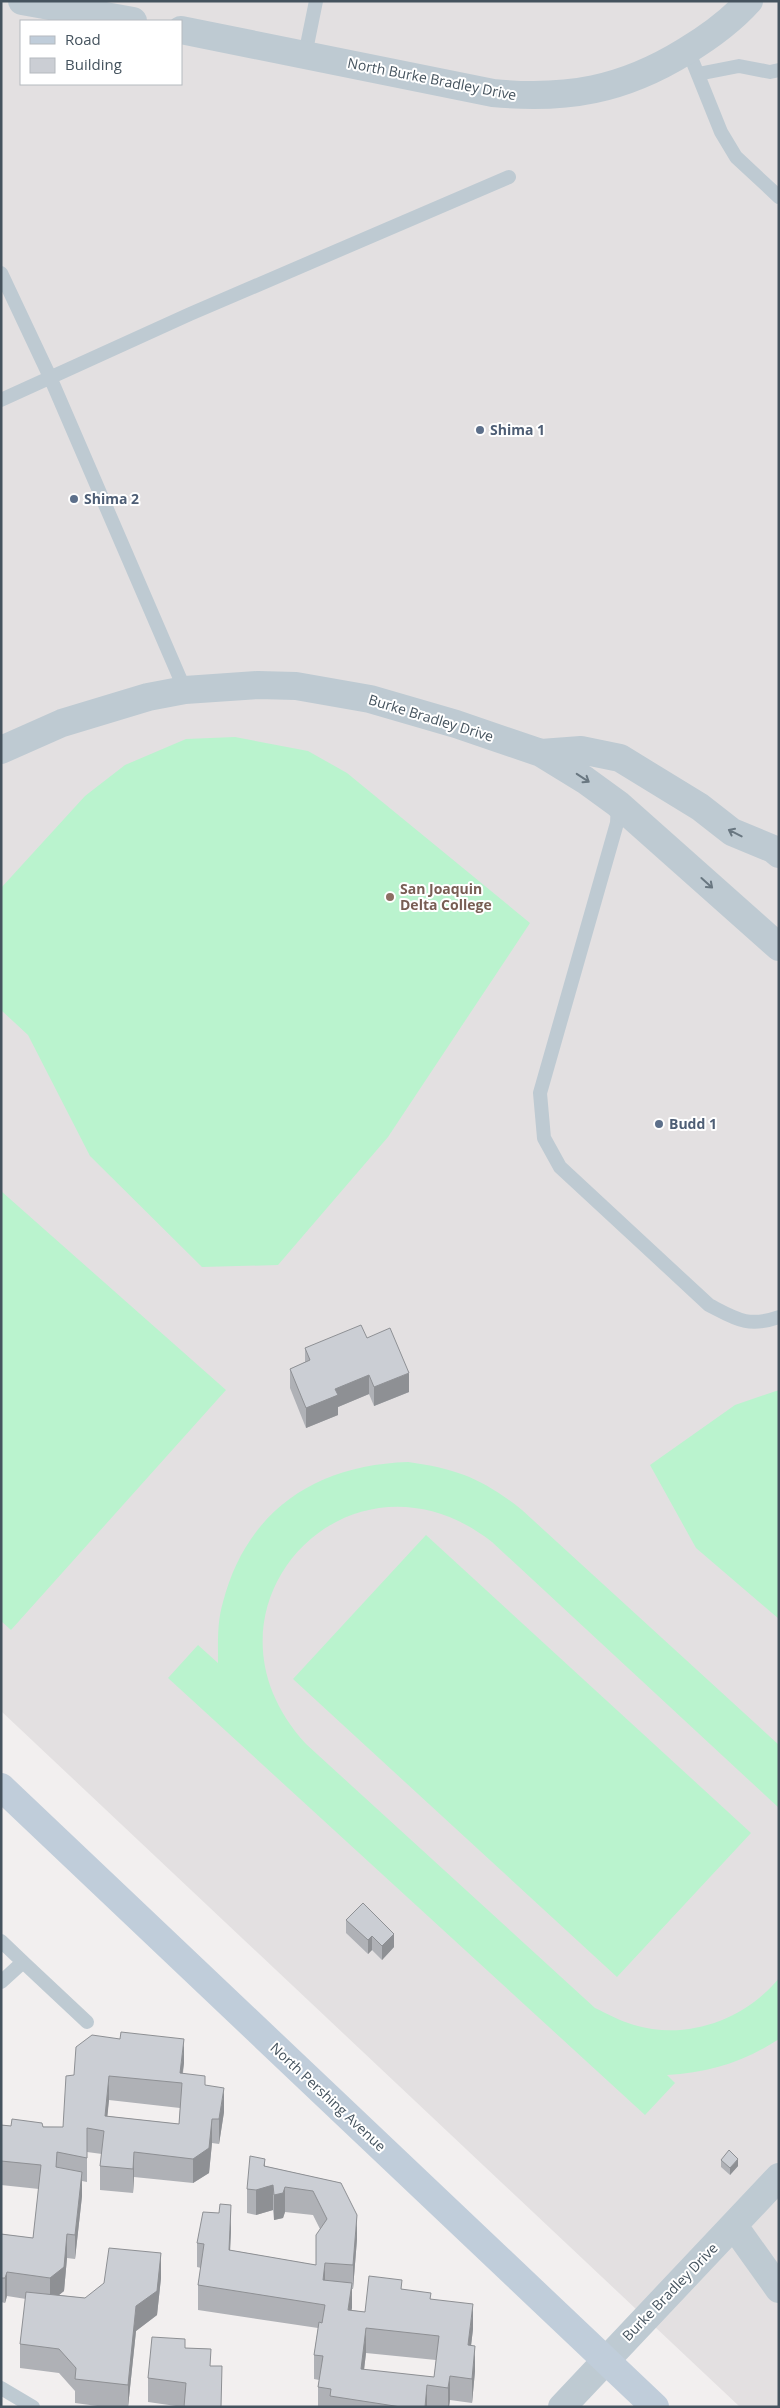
<svg xmlns="http://www.w3.org/2000/svg" width="780" height="2408" font-family="'Open Sans',sans-serif">
<style>
.education{fill:#e3e0e1;fill-rule:evenodd}
.pitch{fill:#baf3ce}
.lines{fill:none;stroke-linecap:round;stroke-linejoin:round}
.service{stroke:#becad2;stroke-width:14}
.minor{stroke:#becad2;stroke-width:28}
.secondary{stroke:#c0cdda;stroke-width:28}
.wall{fill:#afb1b6;fill-rule:evenodd}
.shaded-wall{fill:#8e9094}
.building{fill:#cbced4;stroke:#8e9094;fill-rule:evenodd}
.oneway{stroke:#697781}
.service-dot{fill:#5c6f8a;stroke:#fff;stroke-width:2}
.education-dot{fill:#8d6e63;stroke:#fff;stroke-width:2}
.labels{text-anchor:middle;stroke-width:4;stroke-linejoin:round;paint-order:stroke}
.street-label{font-size:14px;fill:#45535e;stroke:#fff}
.service-label{font-size:14px;font-weight:bold;fill:#4e5e75;stroke:#fff;text-anchor:start}
.education-label{font-size:14px;font-weight:bold;fill:#785e54;stroke:#fff;text-anchor:start}
</style>
<rect width="100%" height="100%" fill="#f2efef"/>
<!-- education -->
<path class="education" d="M1,1h778v2406h-39l-739,-696zM21,21h160v63h-160z"/>
<!-- pitch -->
<path class="pitch" d="M235,737l73,14 39,22 183,150 -142,214 -110,128 -76,2 -112,-111 -62,-121 -27,-25v-122l84,-92 40,-31 61,-26z
M1,1191l225,199 -215,240 -10,-9z
M779,1390v229l-83,-71 -46,-83 85,-60z
M408,1462c50,7 75,17 114,48l257,235v63l-287,-266c-143,-112 -310,67 -186,202l289,264c13,6 25,13 39,17 52,16 111,-5 145,-47v61c-35,23 -70,34 -112,36l8,8 -30,32 -477,-437 30,-33 20,18c0,-21 -1,-41 5,-61 24,-92 93,-137 185,-140z
M426,1535l325,298 -134,144 -324,-298z"/>
<g class="lines">
<!-- service -->
<path class="service" d="M688,50l33,82 15,25 43,40
M305,55l11,-54
M698,74l41,-8 31,6 9,-2
M1,273l49,104 135,313
M1,400l189,-86 319,-137
M618,804l-1,19 -77,270 4,45 16,29 149,138c27,14 39,23 70,12
M1,1941l22,21
M1,1982l22,-20 64,60
M1,2388l32,19"/>
<!-- minor -->
<path class="minor" d="M22,1l111,20
M181,30l312,63c74,7 130,-3 193,-42 23,-14 45,-30 63,-50
M1,750l61,-27 86,-26 37,-7 73,-5 38,1 74,13 86,25 85,29 44,27 33,24 161,143
M541,753l40,-3 39,8 80,49 32,25 41,17 6,5
M734,2226l45,63
M562,2407l217,-230"/>
<!-- secondary -->
<path class="secondary" d="M1,1787l654,620"/>
</g>
<!-- wall -->
<path class="wall" d="M367,1338l42,54 -35,14 -5,-12 -31,13v8l-32,13 -16,-40v-19l15,-7v-14z
M346,1920l48,27 -12,13 -10,-10 -4,4 -22,-21z
M184,2063l-1,10 22,12 19,27 -5,32 -7,-1 -3,30 -16,10 -59,-6 -1,16 -33,-3v-24l2,-12 -15,-2v30l-5,-1v15l-7,63 -8,-1 -3,33 -5,4 26,3 76,-20 -4,37 -21,16 -8,76h-23l-30,-4v-12l-16,-18 -39,-5v-24l6,-45 -19,-3 -2,7 -4,-1v-68l32,4 6,-49 -38,-4v-60l10,1 52,1 11,-52zM109,2100l71,8 -1,16 -72,-8z
M721,2160l17,6 -8,9 -9,-8z
M265,2166l76,17 16,56 -4,50h-1l-1,21 14,2 37,-23 29,10 42,30 -2,17 4,25 -3,32 -22,-3 -1,7h-131v-20l1,-7 -5,-1v-24l4,-27 -120,-18v-25l3,-17 -4,-1v-24l34,-13 -1,20 86,15 4,-36 -7,-14 -28,-3 -2,6 -9,2 -1,-10 -17,5 -9,-2v-24zM366,2353l70,7 -2,17 -70,-7z
M185,2348l26,1 -28,58 -35,-5v-24z"/>
<!-- shaded-wall -->
<path class="shaded-wall" d="M409,1373v19l-35,14v-19z
M369,1375v19l-31,13v8l-32,13v-20l29,-19z
M394,1934v13l-12,13v-14z
M372,1936v14l-4,4v-14z
M184,2039v24l-3,20 -1,-10z
M109,2076v24l-4,41v-25z
M224,2088v24l-5,32v-25z
M212,2119v24l-3,30 -16,10v-24z
M134,2152v25l-1,16v-24z
M265,2159v24l8,2v25l-17,5v-25l8,-24z
M738,2159v7l-8,9v-7z
M82,2172v24l-7,63v-24z
M285,2187v25l-2,6 -9,2v-25z
M231,2205v25l-2,44v-24z
M357,2215v24l-4,50v-24z
M67,2234v24l-3,33 -14,11v-24z
M161,2253v25l-4,37 -21,16 -8,76v-22l8,-79z
M325,2263v24l-2,-7z
M7,2272v24l-2,7v-25z
M352,2283v25l-4,26v-24z
M473,2304v25l-5,41v-25z
M366,2328v25l-5,41v-25z
M475,2346v25l-3,32v-24z
M450,2376v24l-1,7h-1v-19z
M427,2385v22h-2z"/>
<!-- building -->
<path class="building" d="M361,1325l6,13 23,-10 19,45 -35,14 -5,-12 -34,14 3,6 -32,13 -16,-39 20,-9 -5,-12z
M363,1903l31,31 -12,12 -10,-10 -4,4 -22,-20z
M121,2032l63,7 -4,34 25,3v9l19,3 -5,31h-7l-3,29 -16,11 -59,-7 -1,17 -33,-3 4,-35 -17,-3v30l-30,-6 -1,15 26,5 -7,63 -8,-1 -3,33 -14,11 -43,-6 -2,6h-4v-44l32,4 8,-73 -40,-4v-36l10,1 1,-7 30,4 1,4h20l3,-51 8,-1 2,-28 16,-12 28,4zM109,2076l73,7 -3,41 -74,-8z
M729,2150l9,9 -8,9 -9,-8z
M250,2156l15,3 -1,7 77,17 16,32 -4,50 -28,-2 -2,17 29,3 -4,27 17,2 4,-36 33,4 -1,9 30,4 -1,6 43,5 -5,41 7,1 -3,33 -22,-3 -2,12 -21,-3 -2,22h-24l-71,-11 1,-7 -13,-2 5,-31 -9,-1 5,-33 3,1 3,-18 -127,-20 6,-41 -7,-1 6,-31 16,1 1,-9 11,1 -2,45 87,15v-30l11,-16 -14,-28 -28,-4 -2,6 -9,2 -1,-10 -17,5 -9,-1zM366,2328l73,8 -5,41 -73,-8z
M109,2248l52,5 -4,38 -21,15 -8,79 -53,-6 1,-11 -17,-19 -39,-5 6,-52 59,6 19,-15z
M152,2337l33,2v9l26,1 -1,17h12l-1,41h-37l2,-24 -38,-5z"/>
<!-- one-way arrows -->
<defs><path id="oneway-shaft" d="M-6 0H5M1.5-3L5.5 0L1.5 3" fill="none" stroke-width="1.6" stroke-linecap="round" stroke-linejoin="round" transform="scale(1.25)"/></defs>
<g class="oneway">
<use href="#oneway-shaft" transform="translate(583 778) rotate(33)"/>
<use href="#oneway-shaft" transform="translate(735 833) rotate(-153)"/>
<use href="#oneway-shaft" transform="translate(707 883) rotate(42)"/>
</g>
<!-- markers -->
<g class="service-dot">
<circle cx="480" cy="430" r="5"/>
<circle cx="74" cy="499" r="5"/>
<circle cx="659" cy="1124" r="5"/>
</g>
<circle class="education-dot" cx="390" cy="897" r="5"/>
<g class="labels">
<!-- street labels -->
<g class="street-label">
<text transform="translate(432 79) rotate(11)" y="5">North Burke Bradley Drive</text>
<text transform="translate(431 718) rotate(17)" y="5">Burke Bradley Drive</text>
<text transform="translate(328 2097) rotate(43)" y="5">North Pershing Avenue</text>
<text transform="translate(670 2292) rotate(-46)" y="5">Burke Bradley Drive</text>
</g>
<!-- service labels -->
<g class="service-label">
<text x="490" y="435">Shima 1</text>
<text x="84" y="504">Shima 2</text>
<text x="669" y="1129">Budd 1</text>
</g>
<!-- education labels -->
<g class="education-label">
<text x="400" y="894">San Joaquin<tspan x="400" dy="16">Delta College</tspan></text>
</g>
</g>
<!-- border -->
<rect width="780" height="2408" fill="none" stroke="#45535e" stroke-width="5"/>
<!-- legend -->
<rect x="20" y="20" width="162" height="65" fill="#ffffff" stroke="#b5babf"/>
<rect x="30" y="36" width="25" height="8" fill="#c0cdda" stroke="#b5babf"/>
<text x="65" y="45" font-size="15" fill="#45535e">Road</text>
<rect x="30" y="58" width="25" height="15" fill="#cbced4" stroke="#b5babf"/>
<text x="65" y="70" font-size="15" fill="#45535e">Building</text>
</svg>
